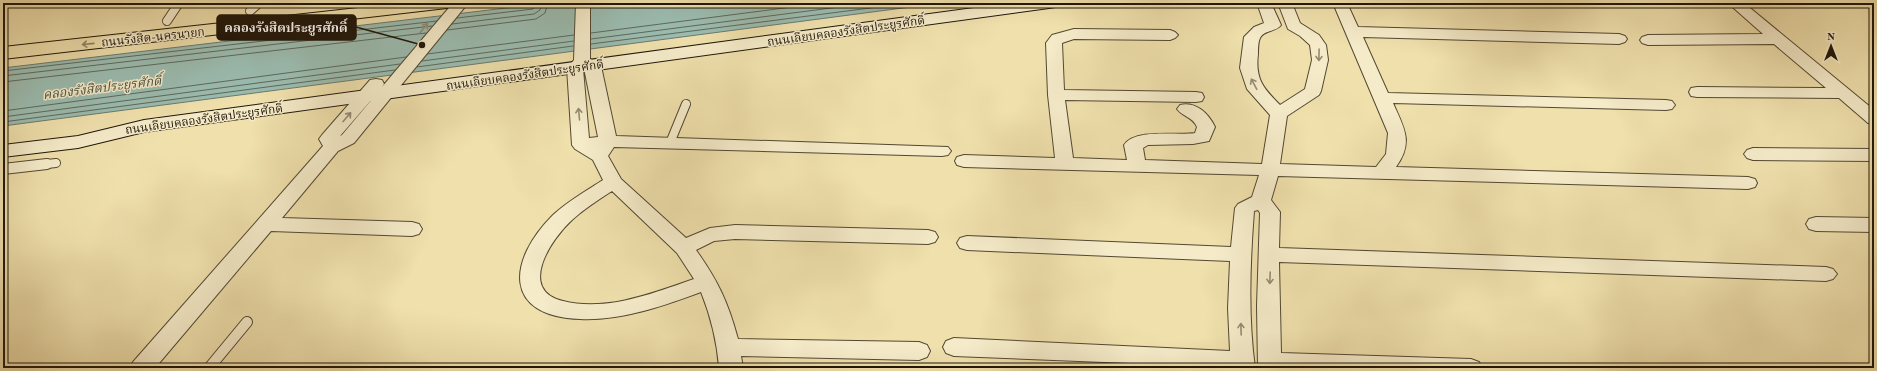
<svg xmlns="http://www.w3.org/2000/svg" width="1877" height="371" font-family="'Old Standard TT','Noto Serif Thai',serif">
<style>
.water{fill:#9bbcb0;stroke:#697a6d}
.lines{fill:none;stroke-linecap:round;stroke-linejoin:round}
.shore{stroke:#5d695c;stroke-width:1}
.lane-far1-casing{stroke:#534832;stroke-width:10}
.lane-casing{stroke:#534832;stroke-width:12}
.street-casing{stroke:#534832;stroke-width:2}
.secondary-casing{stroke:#1f1609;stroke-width:2}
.primary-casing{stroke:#1f1609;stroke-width:2}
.lane-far1{stroke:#f5ebc9;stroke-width:8}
.lane{stroke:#f5ebc9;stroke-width:10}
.street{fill:#f5ebc9;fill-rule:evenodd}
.secondary{fill:#f5ebc9;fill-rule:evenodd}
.primary{fill:#efe0ac;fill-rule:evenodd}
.oneway{stroke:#958b73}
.oneway2{stroke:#918563}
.labels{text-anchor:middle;stroke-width:3;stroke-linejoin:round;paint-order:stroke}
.street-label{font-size:12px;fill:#1f1609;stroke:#f5ebc9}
.water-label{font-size:13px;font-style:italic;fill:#4a5043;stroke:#f5ebc9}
.leader{fill:none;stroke:#1f1609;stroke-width:1.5}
.callout-dot{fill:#1f1609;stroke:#f5ebc9;stroke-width:1.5}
.callout{fill:#1f1609;stroke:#1f1609;stroke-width:1.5}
.callout-label{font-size:13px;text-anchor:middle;font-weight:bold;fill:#fff}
</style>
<rect width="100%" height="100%" fill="#efe0ac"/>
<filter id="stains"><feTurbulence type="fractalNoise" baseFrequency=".005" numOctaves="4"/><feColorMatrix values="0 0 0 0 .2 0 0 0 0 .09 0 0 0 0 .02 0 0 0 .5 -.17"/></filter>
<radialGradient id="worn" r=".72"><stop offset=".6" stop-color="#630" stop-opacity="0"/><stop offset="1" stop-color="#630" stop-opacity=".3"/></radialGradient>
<!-- water -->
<path class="water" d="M548,3h393l-938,123v-58z"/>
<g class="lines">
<!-- shore -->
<path class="shore" d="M457,18l76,-9 4,-6
M452,24l82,-10 6,-4 2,-7
M447,30l89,-11 9,-6 3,-10
M591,33l232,-30
M591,39l279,-36
M591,44l318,-41
M427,54l147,-19
M422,61l152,-20
M417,67l156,-21
M3,71l434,-50
M3,76l429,-50
M3,82l423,-49
M3,111l403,-54
M3,117l397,-53
M3,122l392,-52"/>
<!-- lane-far1 casing -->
<g class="lane-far1-casing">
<path id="lane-far1" d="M250,11l9,-8
M167,21l12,-18
M670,143l16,-39
M38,165l18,-2"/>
</g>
<!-- lane casing -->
<g class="lane-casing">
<path id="lane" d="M3,169l44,-5
M209,368l38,-46"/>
</g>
<!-- street casing -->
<g class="street-casing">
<path id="street" d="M453,3h15l-114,140 -16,8 -56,67 130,4 7,2 3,5 -3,5 -7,2 -141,-5 -116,137h-26l4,-6 190,-216 -4,-7 3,-4 48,-55 6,-1 6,1 2,4 -2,3zM379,91l-37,44 -2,1z
M576,3h14v56l9,4 2,3 15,70 332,11 3,4 -3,4 -6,1 -328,-9 -6,9 13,23 65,59 24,-10 25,-3 193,5 7,2 3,5 -3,5 -7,2 -193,-5 -21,2 -18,9c22,31 32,52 42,89l181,3 8,3 3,6 -3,6 -8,3 -178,-4 2,12h-24c-2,-26 -8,-51 -18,-76 -38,14 -80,29 -121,27 -78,-3 -72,-59 -27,-104 15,-14 33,-24 50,-35l-10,-20 -18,-11 -3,-4 -5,-77 7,-8zM584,68l14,69 -9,1 -6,-69zM612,191l65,62 17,26c-40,14 -88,33 -131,22 -46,-11 -12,-62 9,-81 12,-11 26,-20 40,-29z
M1257,3h14l10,22c-5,7 -17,5 -21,13 -2,4 -2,11 -2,16 -3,25 5,34 22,51l25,-16 7,-29 -2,-15 -10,-9 -12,-7 -10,-26h14l8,20 19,12 7,10 2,15 -7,31 -2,4 -32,21 -7,48 96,3 10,-13 2,-21 -55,-130h14l11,24 261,7 6,2 2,3 -2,3 -6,2 -256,-7 25,56 278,7 6,1 3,4 -3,4 -6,1 -273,-7c11,25 21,39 3,64l352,10 7,2 2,4 -2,4 -7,2 -470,-13 -7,24 9,12 -1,36 547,19 7,2 4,5 -4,5 -7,2 -547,-19 2,91 190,6 8,3 4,6h-225l-1,-62 3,-93 -2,-3 -4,1c-4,53 -6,105 1,157l-301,-12 -8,-3 -3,-6 3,-6 8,-3 276,13 -2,-43 2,-47 -263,-11 -7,-2 -3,-5 3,-5 7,-2 264,11 4,-39 3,-4 14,-7 7,-22 -295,-8 -7,-2 -2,-4 2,-4 7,-2 91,3 -7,-63 -2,-52 6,-8 22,-6 96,1 5,2 3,3 -3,3 -5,2 -96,-1 -12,4 2,47 132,2 6,1 2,4 -2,4 -6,1 -131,-2 8,58 54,2 -3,-15c12,-17 53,-9 71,-12l2,-6c-4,-10 -14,-10 -20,-18l3,-4c16,-4 29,9 35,22l-6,14 -16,3 -45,1 -5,3 2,12 117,4 8,-49 -23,-26 -7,-21 4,-31 10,-10 10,-4z
M1728,3h16l130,107v14l-6,-1 -29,-25 -142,-1 -6,-1 -2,-4 2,-4 6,-1 129,1 -52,-44 -126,1 -6,-2 -2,-3 2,-3 6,-2 115,-1z
M1753,148l121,1v12l-121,-1 -6,-2 -3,-4 3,-4z
M1816,217l58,1v14l-58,-1 -7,-2 -3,-5 3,-5z"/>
</g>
<!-- secondary casing -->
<g class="secondary-casing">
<path id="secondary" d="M1011,3h47l-3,4 -6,1 -905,124 -66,16 -75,9v-12l75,-9 66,-16z"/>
</g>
<!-- primary casing -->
<g class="primary-casing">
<path id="primary" d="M403,3h53l-3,4 -6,1 -444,51v-12z"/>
</g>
<!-- lane-far1 -->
<use href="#lane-far1" class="lane-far1"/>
<!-- lane -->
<use href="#lane" class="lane"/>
<!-- street -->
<use href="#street" class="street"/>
<!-- secondary -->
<use href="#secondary" class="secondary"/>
<!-- primary -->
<use href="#primary" class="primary"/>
</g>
<!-- one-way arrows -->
<defs><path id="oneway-shaft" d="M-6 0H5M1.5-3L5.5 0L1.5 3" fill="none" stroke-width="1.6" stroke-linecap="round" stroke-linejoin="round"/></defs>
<g class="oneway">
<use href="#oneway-shaft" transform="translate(424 28) rotate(-49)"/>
<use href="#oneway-shaft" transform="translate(1319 55) rotate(91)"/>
<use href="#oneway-shaft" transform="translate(1254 84) rotate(-118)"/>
<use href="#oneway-shaft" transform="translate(579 114) rotate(-95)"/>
<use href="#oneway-shaft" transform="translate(347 117) rotate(-49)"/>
<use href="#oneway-shaft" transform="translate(1270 278) rotate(92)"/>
<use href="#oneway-shaft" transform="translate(1241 329) rotate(-92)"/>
</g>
<use class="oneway2" href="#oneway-shaft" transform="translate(88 44) rotate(174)"/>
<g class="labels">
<!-- street labels -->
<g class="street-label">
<text transform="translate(846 31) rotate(-8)" y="4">ถนนเลียบคลองรังสิตประยูรศักดิ์</text>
<text transform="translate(153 37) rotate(-6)" y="4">ถนนรังสิต-นครนายก</text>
<text transform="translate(525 75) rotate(-8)" y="4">ถนนเลียบคลองรังสิตประยูรศักดิ์</text>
<text transform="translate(204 119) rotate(-8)" y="4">ถนนเลียบคลองรังสิตประยูรศักดิ์</text>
</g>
<!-- water labels -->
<g class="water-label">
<text transform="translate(102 87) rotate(-7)" y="5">คลองรังสิตประยูรศักดิ์</text>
</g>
</g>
<!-- callouts -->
<path class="leader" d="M422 45L356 27"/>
<circle class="callout-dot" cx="422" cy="45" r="4"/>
<rect class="callout" x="217" y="15" width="139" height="25" rx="4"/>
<g class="callout-label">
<text x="286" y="32">คลองรังสิตประยูรศักดิ์</text>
</g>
<!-- margin -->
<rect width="1877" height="371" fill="none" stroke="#efe0ac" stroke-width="16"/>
<rect x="4" y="4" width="1869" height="363" fill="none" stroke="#1f1609" stroke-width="2"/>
<rect x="8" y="8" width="1861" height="355" fill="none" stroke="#1f1609"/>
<!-- north arrow -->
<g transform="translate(1831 46)" stroke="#f5ebc9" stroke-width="3" paint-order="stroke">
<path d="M0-3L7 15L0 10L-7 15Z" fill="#1f1609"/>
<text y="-6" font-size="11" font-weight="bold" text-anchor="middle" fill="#1f1609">N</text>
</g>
<rect width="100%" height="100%" filter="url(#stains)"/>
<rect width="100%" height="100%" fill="url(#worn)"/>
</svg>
